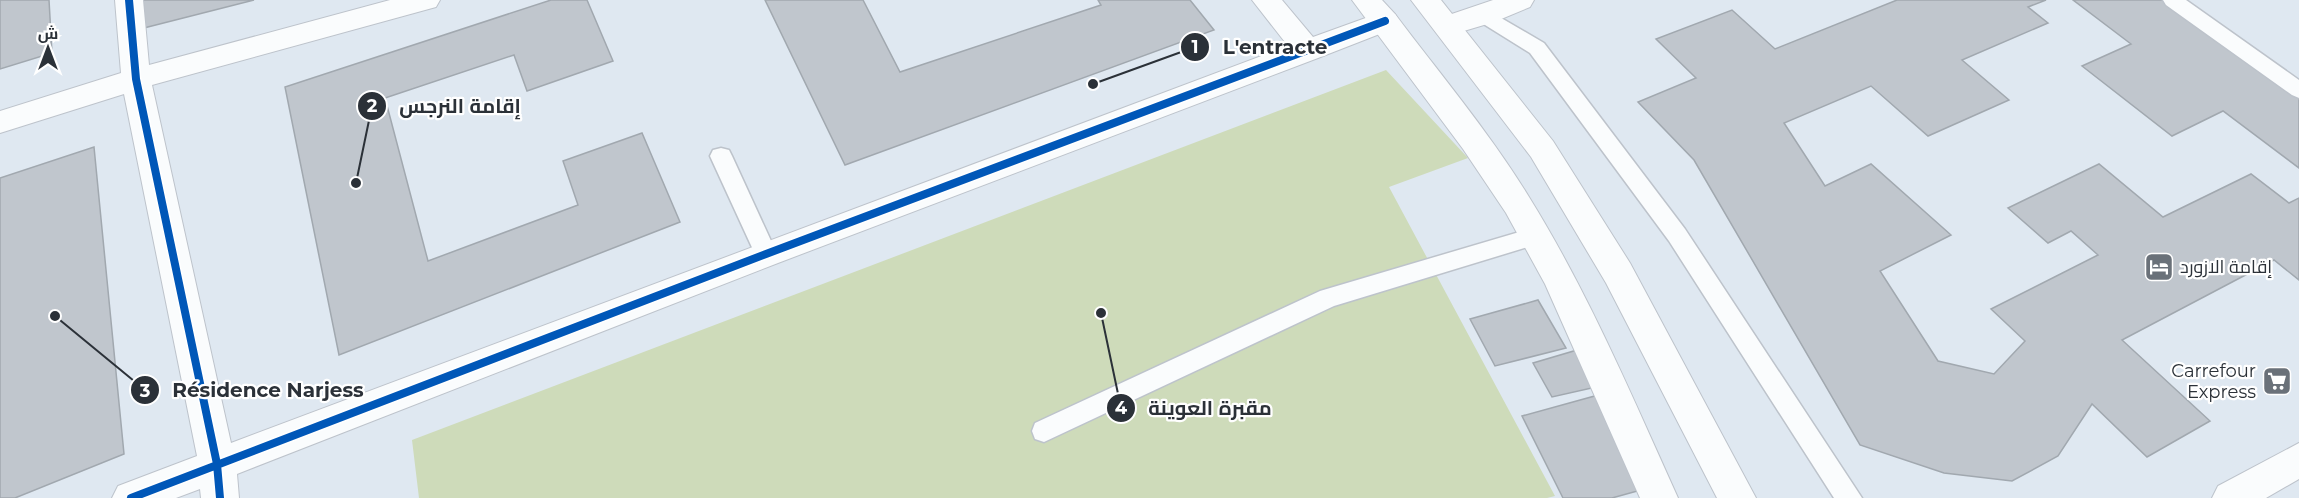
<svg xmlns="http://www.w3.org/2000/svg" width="2299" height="498" font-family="Montserrat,Cairo,sans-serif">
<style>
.green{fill:#cedbba}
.building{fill:#c0c6cd;stroke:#a1a8af;stroke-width:1.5}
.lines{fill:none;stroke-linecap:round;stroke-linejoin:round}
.lane-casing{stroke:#bdc3cb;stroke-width:3}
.street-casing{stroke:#bdc3cb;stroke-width:2}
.secondary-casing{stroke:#bdc3cb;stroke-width:2}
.lane{fill:#fafcfd;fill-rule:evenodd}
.street{fill:#fafcfd;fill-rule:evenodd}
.secondary{fill:#fafcfd;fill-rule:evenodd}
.cycleway-casing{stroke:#fff;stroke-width:11}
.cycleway{stroke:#0057b8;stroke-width:8}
.labels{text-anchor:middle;stroke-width:4.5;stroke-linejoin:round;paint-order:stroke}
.poi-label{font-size:18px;fill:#2b3138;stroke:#fff;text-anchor:start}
.leader{fill:none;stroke:#2b3138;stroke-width:2}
.callout-dot{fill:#2b3138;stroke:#fff;stroke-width:2}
.mark-label{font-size:18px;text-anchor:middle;font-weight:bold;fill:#fff}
.callout-label{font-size:20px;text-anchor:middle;font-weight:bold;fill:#2b3138;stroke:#fff;stroke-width:4.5;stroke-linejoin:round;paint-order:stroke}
</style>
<rect width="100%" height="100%" fill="#dfe8f1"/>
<!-- green -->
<path class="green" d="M1386,70l82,88 -79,29 166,309 -8,2h-1128l-7,-58z"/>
<!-- building -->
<path class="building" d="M0,0h49l3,53 -52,16z
M142,0h112l-114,29z
M551,0h36l26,61 -86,30 -13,-36 -129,43 43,163 150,-56 -15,-44 79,-28 38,89 -341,133 -54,-268z
M765,0h98l37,72 201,-67 -3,-5h92l24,30 -369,135z
M1897,0h149l-18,7 20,16 -86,37 47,40 -81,36 -57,-50 -87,37 41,63 46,-22 80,71 -71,36 58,90 56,13 31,-33 -34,-32 107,-54 -27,-24 -23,12 -40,-35 91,-44 64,53 88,-43 38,29 10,-5v82l-25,-20 -152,80 88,81 -63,36 -55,-53 -34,52 -46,25 -68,-8 -84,-28 -166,-285 -56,-58 58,-24 -40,-39 76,-29 43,39z
M2073,0h91l135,97v71l-76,-57 -51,25 -90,-70 49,-22z
M94,147l30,307 -109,44h-15v-320z
M1538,300l28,48 -71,18 -25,-47z
M1584,348l21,37 -53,12 -19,-34z
M1602,394l39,96 -29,8h-49l-41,-82z"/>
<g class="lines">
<!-- lane casing -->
<g class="lane-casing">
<path id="lane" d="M2163,0h23l113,80v18l-7,-3 -126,-90z
M1484,8l60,35 141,186 177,269h-28l-165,-257 -139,-188 -53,-33 -3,-5 3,-5z
M721,148l8,2 3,6 45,98 -3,6 -8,3 -8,-3 -3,-6 -45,-98 3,-6z
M1536,227l8,3 3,6 -3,6 -210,64 -290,136 -9,-3 -3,-8 3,-8 285,-132z"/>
</g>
<!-- street casing -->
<g class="street-casing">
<path id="street" d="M115,0h28l6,65 241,-65h50l-4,7 -284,78 79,358 1057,-397 -36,-46h30l31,37 72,-26 10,3 4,7 -4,7 -77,30 -540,205 -541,211 2,24h-38l-1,-9 -24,9h-64l6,-12 79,-30 -73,-362 -124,39v-22l121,-38z
M1493,0h41l-4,7 -36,15 -47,14 -10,-3 -4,-7 4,-7z"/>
</g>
<!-- secondary casing -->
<g class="secondary-casing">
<path id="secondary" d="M1352,0h30l13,14c45,60 95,119 134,183 59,95 103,199 149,301h-38l-95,-214 -39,-71 -43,-64z
M1411,0h30l112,141 77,122 126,235h-39l-111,-215 -75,-126z
M2299,443v36l-33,19h-54l6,-12z"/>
</g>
<!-- lane -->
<use href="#lane" class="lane"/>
<!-- street -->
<use href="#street" class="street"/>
<!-- secondary -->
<use href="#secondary" class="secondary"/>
<!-- cycleway casing -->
<g class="cycleway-casing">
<path id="cycleway" d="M129,0l7,79 81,385 3,34
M131,498l635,-244 619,-233"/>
</g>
<!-- cycleway -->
<use href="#cycleway" class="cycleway"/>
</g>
<!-- icons -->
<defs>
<g id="hotel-square" transform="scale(1.5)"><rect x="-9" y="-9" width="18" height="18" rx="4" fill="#6a7179" stroke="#fff"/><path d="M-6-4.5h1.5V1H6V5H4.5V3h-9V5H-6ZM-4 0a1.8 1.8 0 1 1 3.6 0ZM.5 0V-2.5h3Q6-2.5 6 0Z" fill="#fff"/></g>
<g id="supermarket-square" transform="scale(1.5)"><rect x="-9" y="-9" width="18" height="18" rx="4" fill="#6a7179" stroke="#fff"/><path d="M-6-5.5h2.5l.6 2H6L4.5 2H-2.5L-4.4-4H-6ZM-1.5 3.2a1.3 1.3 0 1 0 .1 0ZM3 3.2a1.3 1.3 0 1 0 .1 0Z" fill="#fff"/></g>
</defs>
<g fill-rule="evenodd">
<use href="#hotel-square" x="2159" y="267"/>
<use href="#supermarket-square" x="2277" y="381"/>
</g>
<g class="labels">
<!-- poi labels -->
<g class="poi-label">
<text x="2180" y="273">إقامة الازورد</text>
<text x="2256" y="377" text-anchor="end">Carrefour<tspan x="2256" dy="21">Express</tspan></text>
</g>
</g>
<!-- callouts -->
<path class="leader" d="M1093 84L1195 47M356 183L372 106M55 316L145 390M1101 313L1121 408"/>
<g class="callout-dot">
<circle cx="1093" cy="84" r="6"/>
<circle cx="356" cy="183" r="6"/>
<circle cx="55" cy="316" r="6"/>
<circle cx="1101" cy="313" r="6"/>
<circle cx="1195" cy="47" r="15"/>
<circle cx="372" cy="106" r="15"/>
<circle cx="145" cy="390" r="15"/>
<circle cx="1121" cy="408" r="15"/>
</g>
<g class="mark-label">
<text x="1195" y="53">1</text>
<text x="372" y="112">2</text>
<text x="145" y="397">3</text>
<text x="1121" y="414">4</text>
</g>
<g class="callout-label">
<text x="1275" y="54">L'entracte</text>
<text x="460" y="113">إقامة النرجس</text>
<text x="268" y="397">Résidence Narjess</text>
<text x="1210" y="415">مقبرة العوينة</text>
</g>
<!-- north arrow -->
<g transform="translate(48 48)" stroke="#ffffff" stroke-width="4.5" paint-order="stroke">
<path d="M0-4.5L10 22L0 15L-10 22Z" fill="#2b3138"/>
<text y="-9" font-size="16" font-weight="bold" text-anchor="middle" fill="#2b3138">ش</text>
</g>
</svg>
